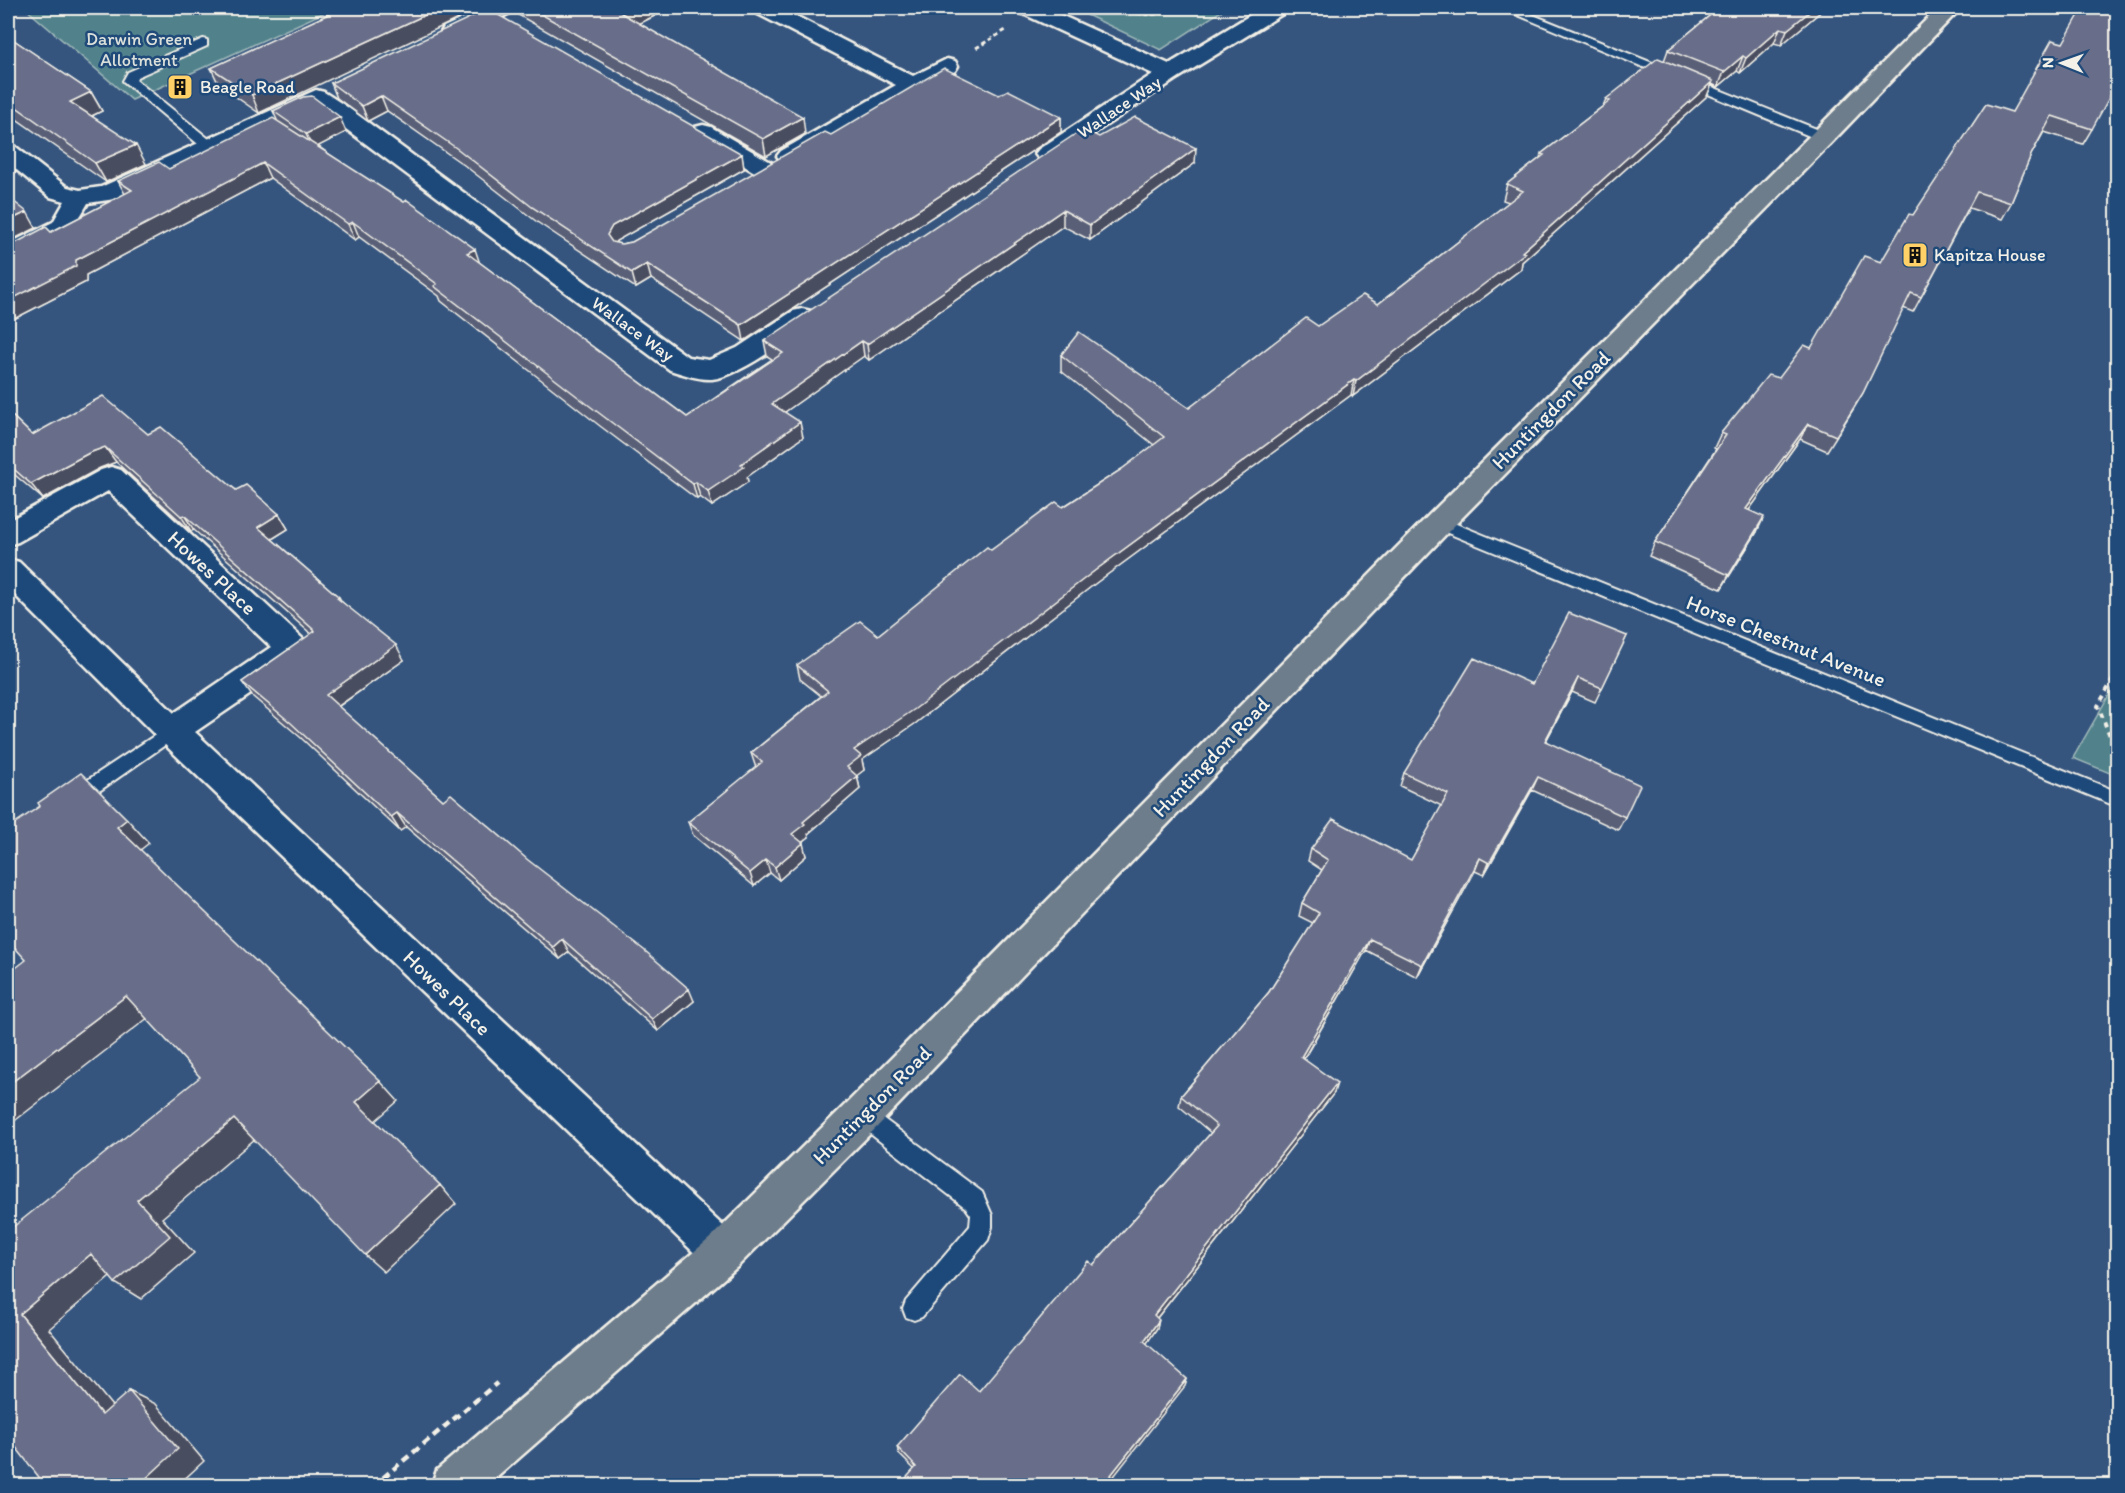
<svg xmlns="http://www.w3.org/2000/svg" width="2125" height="1493" font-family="Itim,sans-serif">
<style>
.green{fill:#51828c;stroke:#a2baba;stroke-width:1.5}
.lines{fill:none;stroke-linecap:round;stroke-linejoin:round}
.service-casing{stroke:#f4f1e8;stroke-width:4}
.minor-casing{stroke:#f4f1e8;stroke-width:5}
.primary-casing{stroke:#f4f1e8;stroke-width:5}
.path-far2{stroke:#f4f1e8;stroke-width:3;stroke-dasharray:4.5 3;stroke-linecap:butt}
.path-far1{stroke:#f4f1e8;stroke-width:4;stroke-dasharray:5 4.5;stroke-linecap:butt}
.path{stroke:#f4f1e8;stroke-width:4.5;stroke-dasharray:8 5;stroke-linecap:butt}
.service{fill:#1f4a7a;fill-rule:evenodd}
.minor{fill:#1f4a7a;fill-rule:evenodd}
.primary{fill:#6d7d8c;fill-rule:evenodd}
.wall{fill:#595f77;stroke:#f4f1e8;stroke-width:1.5}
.shaded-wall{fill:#484d61;stroke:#f4f1e8;stroke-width:1.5}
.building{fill:#676e8a;stroke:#f4f1e8;stroke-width:1.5}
.labels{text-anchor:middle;stroke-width:5;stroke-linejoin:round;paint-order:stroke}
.far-park-label{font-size:18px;fill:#dce0da;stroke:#1f4a7a}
.far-poi-label{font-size:18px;fill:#f4f1e8;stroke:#1f4a7a;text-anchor:start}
.far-street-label{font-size:18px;fill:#f4f1e8;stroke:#1f4a7a}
.street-label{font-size:21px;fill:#f4f1e8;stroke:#1f4a7a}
</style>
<rect width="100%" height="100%" fill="#35557f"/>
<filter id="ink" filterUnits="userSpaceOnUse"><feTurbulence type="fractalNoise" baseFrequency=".0167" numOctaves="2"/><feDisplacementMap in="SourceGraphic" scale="12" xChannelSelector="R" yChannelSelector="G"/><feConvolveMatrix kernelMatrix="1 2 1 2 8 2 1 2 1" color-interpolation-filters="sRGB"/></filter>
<g filter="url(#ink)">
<!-- green -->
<path class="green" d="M25,8h309l-202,92z
M1072,8h154l-65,42z
M2117,681v95l-44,-18z"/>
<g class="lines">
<!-- service casing -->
<g class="service-casing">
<path id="service" d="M1501,8h15l313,126 1,3 -6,4 -5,-1z
M203,39l4,1v6l-70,31 -1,3 78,63 1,3 -6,4 -5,-1 -81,-68 5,-9z
M1439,517l679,275v15l-685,-280 -2,-4 2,-4z
M172,724l6,2 3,5 -3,5 -96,67 -7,3 -7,-3 -2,-5 2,-5z
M862,1105l7,3 113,84 10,23v12l-4,13 -66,77 -8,3 -8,-3 -3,-8 3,-8 64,-75 1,-11 -5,-7 -111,-86 -4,-7 4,-7z"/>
</g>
<!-- minor casing -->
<g class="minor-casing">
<path id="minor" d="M486,8h27l-3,5 -50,24 -8,2 -8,-2 -3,-5 3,-5z
M754,8h26l133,68 34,-17 8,2 3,5 -3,5 -158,90 -8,2 -8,-2 -4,-5 4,-5 115,-66 -140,-72z
M1019,8h26l124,56 93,-56h25l-3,5 -106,65 -123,81 -8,2 -8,-2 -4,-5 4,-5 114,-75 -132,-61z
M316,90l8,2 23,15 341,250 21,3 28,-12 56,-37 9,-2 9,2 4,6 -4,6c-23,16 -71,53 -99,56 -12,1 -29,-5 -42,-9l-351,-261 -12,1 -192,89 -27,4 -17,29 -54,28 -9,2v-18l45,-22 12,-21 -15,-4 -42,-34v-18l8,2 51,40 13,3 21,-3z
M703,125l8,2 63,37 4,5 -4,5 -8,2 -8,-2 -63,-37 -4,-5 4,-5z
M111,467l10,3 183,170 5,9 -5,9 -109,74 542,507 6,14 -6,14 -14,6 -14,-6 -549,-527 -152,-152v-29l11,3 155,151 97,-66 -163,-156 -90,51 -10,3v-24l93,-51z"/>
</g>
<!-- primary casing -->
<g class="primary-casing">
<path id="primary" d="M1938,8h23l-129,134 -383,389 -573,597 -139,139 -250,219h-56l6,-16 272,-231 139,-137 581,-587z"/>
</g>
<!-- path-far2 -->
<path class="path-far2" d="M1123,8c19,9 35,8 54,0
M976,48l30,-18"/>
<!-- path-far1 -->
<path class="path-far1" d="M2118,671l-20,35 20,50"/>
<!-- path -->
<path class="path" d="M373,1486l124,-103"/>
<!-- service -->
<use href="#service" class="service"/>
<!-- minor -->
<use href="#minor" class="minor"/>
<!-- primary -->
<use href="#primary" class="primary"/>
</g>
<!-- wall -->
<path class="wall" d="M342,8l-83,105 -40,-28 -8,-17z
M511,8h159l-31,16 166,110 -39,22 -253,-144z
M1719,8h106l-44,37 -7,-2 -34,30 -3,-2 -19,16 -6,-3 -5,12 -185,166 -1,7 -168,127 -2,-1 -255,188 -180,140 -54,37 2,10 -7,5 3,14 -52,45 1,3 -7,5 4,14 -27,24 -9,-7 -16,13 -61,-51 -5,-13 68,-54 -5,-15 70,-57 -21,-17 -3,-14 81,-30 113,-85 72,-43 59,-38 32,-24 -93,-74v-16l128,53 129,-82 60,-22 131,-102 -6,-2 4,-16 33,-26 1,-4 62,-48 3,-7 58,-38 4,-11z
M8,36l83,56 11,19 -10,5 54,48 -40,18 -98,-69z
M2063,43l29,86 -9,15 -39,-12 -13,23 -20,48 -9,16 -33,-11 -56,104 -10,-4 -40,85 -9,15 -27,43 -27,-12 -51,71 8,22 -36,57 -72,-33 6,-14 61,-93 -2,-1 7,-15 90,-85 70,-86 32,-47 99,-103z
M331,83l411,71 2,15 -128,72 -1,2 6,1 11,-2 199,-107 168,-40 62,22v15l-317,209 -93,-62 -15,9 -99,-66 -73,-57 -77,-54 -19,10 -31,-23z
M273,111l73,21 -28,14 161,116 208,155 85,-58 -5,-3 -3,-15 335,-204 96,26 -105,77 -27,-14 -194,134 -5,-4 -79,56 18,25 -56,40 1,5 -36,24 -12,-9 -3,2 -97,-73 -159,-125 -2,-5 -80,-59 -4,3 -85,-62 -184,97v7l-78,40v-75l43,-15 74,-38 -7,-13 51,-12 108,-49z
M8,412l24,23 116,-1 88,56 43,24 9,15 -16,10 67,58 3,5 62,58 -66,47 105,93 251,201 -36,30 -89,-79 -9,7 -154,-132 -6,4 -100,-94 -48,-41 -10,-14 69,-48 -117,-104 -3,1 -75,-69 -16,6 -57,31 -35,-30z
M1627,636l-32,66 -23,-10 -26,49 79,76 -7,13 -86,-40 -48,85 -9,-4 -58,106 -51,-27 -62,109 30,34 -177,225v10l-11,16 41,35 -2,7 -271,83 -15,-15 -2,-7 82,-56 114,-126 118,-132 -32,-27 2,-10 88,-104 44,-69 -14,-7 3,-13 20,-33 -14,-9 3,-12 100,11 31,-54 -42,-20 4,-13 128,-89z"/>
<!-- shaded-wall -->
<path class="shaded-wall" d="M440,8h41l-222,105 -7,-18z
M633,8h38l-46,22 -4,-17z
M1814,8h11l-44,37 6,-15z
M1780,28l-6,15 -34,30 6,-15z
M1743,56l-6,15 -19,16 6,-15z
M1713,81l-6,15 -185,166 -1,7 -168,127 3,-15 166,-129z
M91,92l11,19 -21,10 -11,-19z
M381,96l6,15 -19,10 -6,-15z
M340,117l6,15 -33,17 -7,-15z
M803,117l2,17 -39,22 -3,-17z
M1061,117v15l-317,209 -3,-16z
M136,145l10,19 -40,18 -11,-19z
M1196,148l-1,15 -105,77v-15z
M742,154l2,15 -128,72 -5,9 -4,-15 5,-9z
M263,163l7,15 -184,97v7l-78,40v-21l68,-41z
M1063,210v16l-194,134 -2,-16z
M27,212l9,16 -28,14v-21z
M353,222l6,15 -4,3 -7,-16z
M475,249l5,15 -13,-11z
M647,264l4,15 -15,9 -4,-15z
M862,341l2,15 -89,63 -3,-15z
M1354,380l-3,15 -255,188 -180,140 -54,37 2,10 -14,11 -3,-14 7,-17 243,-181z
M800,422l3,15 -56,40 1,5 -36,24 -4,-15 33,-27z
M1808,424l-8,15 -61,85 7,-15z
M105,447l11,15 -16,6 -57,31 -12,-15 58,-31z
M696,482l4,15 -3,2 -4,-15z
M279,514l9,15 -21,13 -9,-15z
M184,515l10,15 -3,1 -10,-15z
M1764,517l-7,15 -36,57 8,-14z
M396,645l8,15 -70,49 -8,-14z
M1578,678l-6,14 -33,62 6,-13z
M857,776l3,13 -52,45 1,3 -13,10 -4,-13 11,-12z
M1538,777l-6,13 -48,85 5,-12z
M397,813l9,14 -6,4 -9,-14z
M127,819l22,24 -10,8 -22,-24z
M803,843l3,13 -27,24 -4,-13z
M1480,858l-5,13 -58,106 5,-12z
M766,860l4,13 -16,13 -4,-13z
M562,939l7,13 -9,7 -7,-12z
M1370,939l-4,11 -68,118 3,-11z
M689,989l5,12 -36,30 -6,-12z
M126,996l23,21 -141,109v-41z
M380,1081l18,20 -24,21 -18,-20z
M1337,1083l-3,10 -182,231 2,-9z
M234,1119l22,19 -94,80 32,35 -53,46 -26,-16 22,-83z
M440,1185l16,19 -72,68 -19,-17z
M91,1254l26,17 -68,58 81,99 -28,-13 -82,-101z
M1159,1320l-2,8 -14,21 1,-8z
M1187,1379l-2,7 -78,99h-4z
M129,1391l27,13 48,57 -26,24h-39z"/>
<!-- building -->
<path class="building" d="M342,8h98l-188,87 -41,-27z
M530,8h103l-12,5 182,104 -40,22z
M1719,8h95l-27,22 -7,-2 -34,30 -3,-2 -19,16 -56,-22z
M2083,8h35v73l-26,48 -40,-13 -21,39 -20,48 -34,-11 -56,105 -10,-4 -48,100 -27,43 -28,-12 -62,85 18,8 -35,58 -74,-33 71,-107 -5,-2 47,-58 11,3 25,-33 7,3 53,-92 17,6 28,-48 4,1 73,-111 26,8 40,-72 11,3z
M488,9l254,145 -130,72 -5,9 5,7 9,2 11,-2 193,-110 6,3 113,-67 55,27 9,-5 53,27 -320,208 -94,-61 -15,9 -100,-66 -73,-57 -78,-54 -19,10 -31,-23z
M8,36l83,56 -21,10 66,43 -41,18 -87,-62z
M1658,58l55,23 -191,171 3,1 -169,128 -2,-1 -257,189 -182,140 -61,41 7,6 -14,11 10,9 -54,46 2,2 -13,10 11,9 -28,24 -9,-7 -16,13 -62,-51 74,-60 -11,-9 77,-62 -31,-26 63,-44 18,14 109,-88 4,3 65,-48 7,5 59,-38 42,-32 -103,-82 18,-23 110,76 117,-90 12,8 45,-31 15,9 145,-113 -16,-7 37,-29 -3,-1 69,-53 -4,-2z
M312,96l28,21 -34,17 -33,-23 30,-14z
M1135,117l61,31 -106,77 -27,-15 -196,134 -5,-3 -90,63 28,18 -59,42 3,3 -36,24 -12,-9 -3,2 -98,-74 -161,-124 3,-2 -84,-62 -5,2 -85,-61 -187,97v6l-68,35v-54l38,-20 5,5 81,-42 -14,-9 41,-19 10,7 104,-51 131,84 3,-2 68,49 -8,4 220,164 96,-64 -19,-12 319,-212 16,8z
M8,197l19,15 -19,9z
M103,396l45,38 13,-7 75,63 10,-5 33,29 -21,13 81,70 -2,1 59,47 -70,50 117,105 8,-6 77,66 116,90 45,39 -37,30 -90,-80 -9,8 -156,-134 -6,4 -100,-94 -49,-41 73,-51 -131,-116 -3,1 -76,-69 -16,6 -58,31 -23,-20v-52l24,23z
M1569,613l58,23 -25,52 -24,-10 -33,63 95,44 -15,32 -87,-40 -49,86 -9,-5 -58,107 -52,-26 -69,118 36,26 -183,232 5,5 -15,21 43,38 -84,106h-203l16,-18 -19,-20 63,-73 19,17 109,-130 5,4 124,-139 -36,-30 88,-104 50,-79 -17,-10 26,-43 -17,-11 22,-30 78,41 37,-66 -44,-21 70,-115 58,26z
M81,773l46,46 -10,8 263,254 -24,21 84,83 -75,70 -131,-136 -97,81 33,36 -55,47 -24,-29 -71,60 82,101 27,-24 49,58 -39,36h-94l-37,-48v-206l192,-154 -74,-81 -118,89v-111l18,-14 -18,-20v-112l32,-22 -2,-3z"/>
</g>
<!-- icons -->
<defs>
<g id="building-square" transform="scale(1.35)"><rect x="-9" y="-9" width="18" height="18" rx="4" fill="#ffd166" stroke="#1f4a7a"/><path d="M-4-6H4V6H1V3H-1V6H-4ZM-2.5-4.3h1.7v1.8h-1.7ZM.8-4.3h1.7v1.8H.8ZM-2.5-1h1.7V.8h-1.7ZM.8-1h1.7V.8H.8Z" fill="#111"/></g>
</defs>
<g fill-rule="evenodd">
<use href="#building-square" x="180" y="87"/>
<use href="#building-square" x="1915" y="255"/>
</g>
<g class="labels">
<!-- far-park labels -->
<g class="far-park-label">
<text x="139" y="45">Darwin Green<tspan x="139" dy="21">Allotment</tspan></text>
</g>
<!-- far-poi labels -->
<g class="far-poi-label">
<text x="200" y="93">Beagle Road</text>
<text x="1934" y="261">Kapitza House</text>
</g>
<!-- far-street labels -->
<g class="far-street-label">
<text transform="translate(1119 107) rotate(-34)" y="6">Wallace Way</text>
<text transform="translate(633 329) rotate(36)" y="6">Wallace Way</text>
</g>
<!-- street labels -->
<g class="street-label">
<text transform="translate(1551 410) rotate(-45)" y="7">Huntingdon Road</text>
<text transform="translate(212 573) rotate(43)" y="7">Howes Place</text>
<text transform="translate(1786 641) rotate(22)" y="7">Horse Chestnut Avenue</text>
<text transform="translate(1211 757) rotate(-46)" y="7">Huntingdon Road</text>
<text transform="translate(447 993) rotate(44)" y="7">Howes Place</text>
<text transform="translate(872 1105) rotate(-45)" y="7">Huntingdon Road</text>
</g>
</g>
<!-- margin -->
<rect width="2125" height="1493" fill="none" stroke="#1f4a7a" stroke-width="30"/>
<rect x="15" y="15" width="2095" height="1463" fill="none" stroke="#f4f1e8" stroke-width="2" filter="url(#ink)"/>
<!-- north arrow -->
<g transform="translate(2062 63) rotate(271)" stroke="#1f4a7a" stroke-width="4.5" paint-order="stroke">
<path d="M0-4.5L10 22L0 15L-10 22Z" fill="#f4f1e8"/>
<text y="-9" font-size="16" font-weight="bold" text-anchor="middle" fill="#f4f1e8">N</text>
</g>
</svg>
